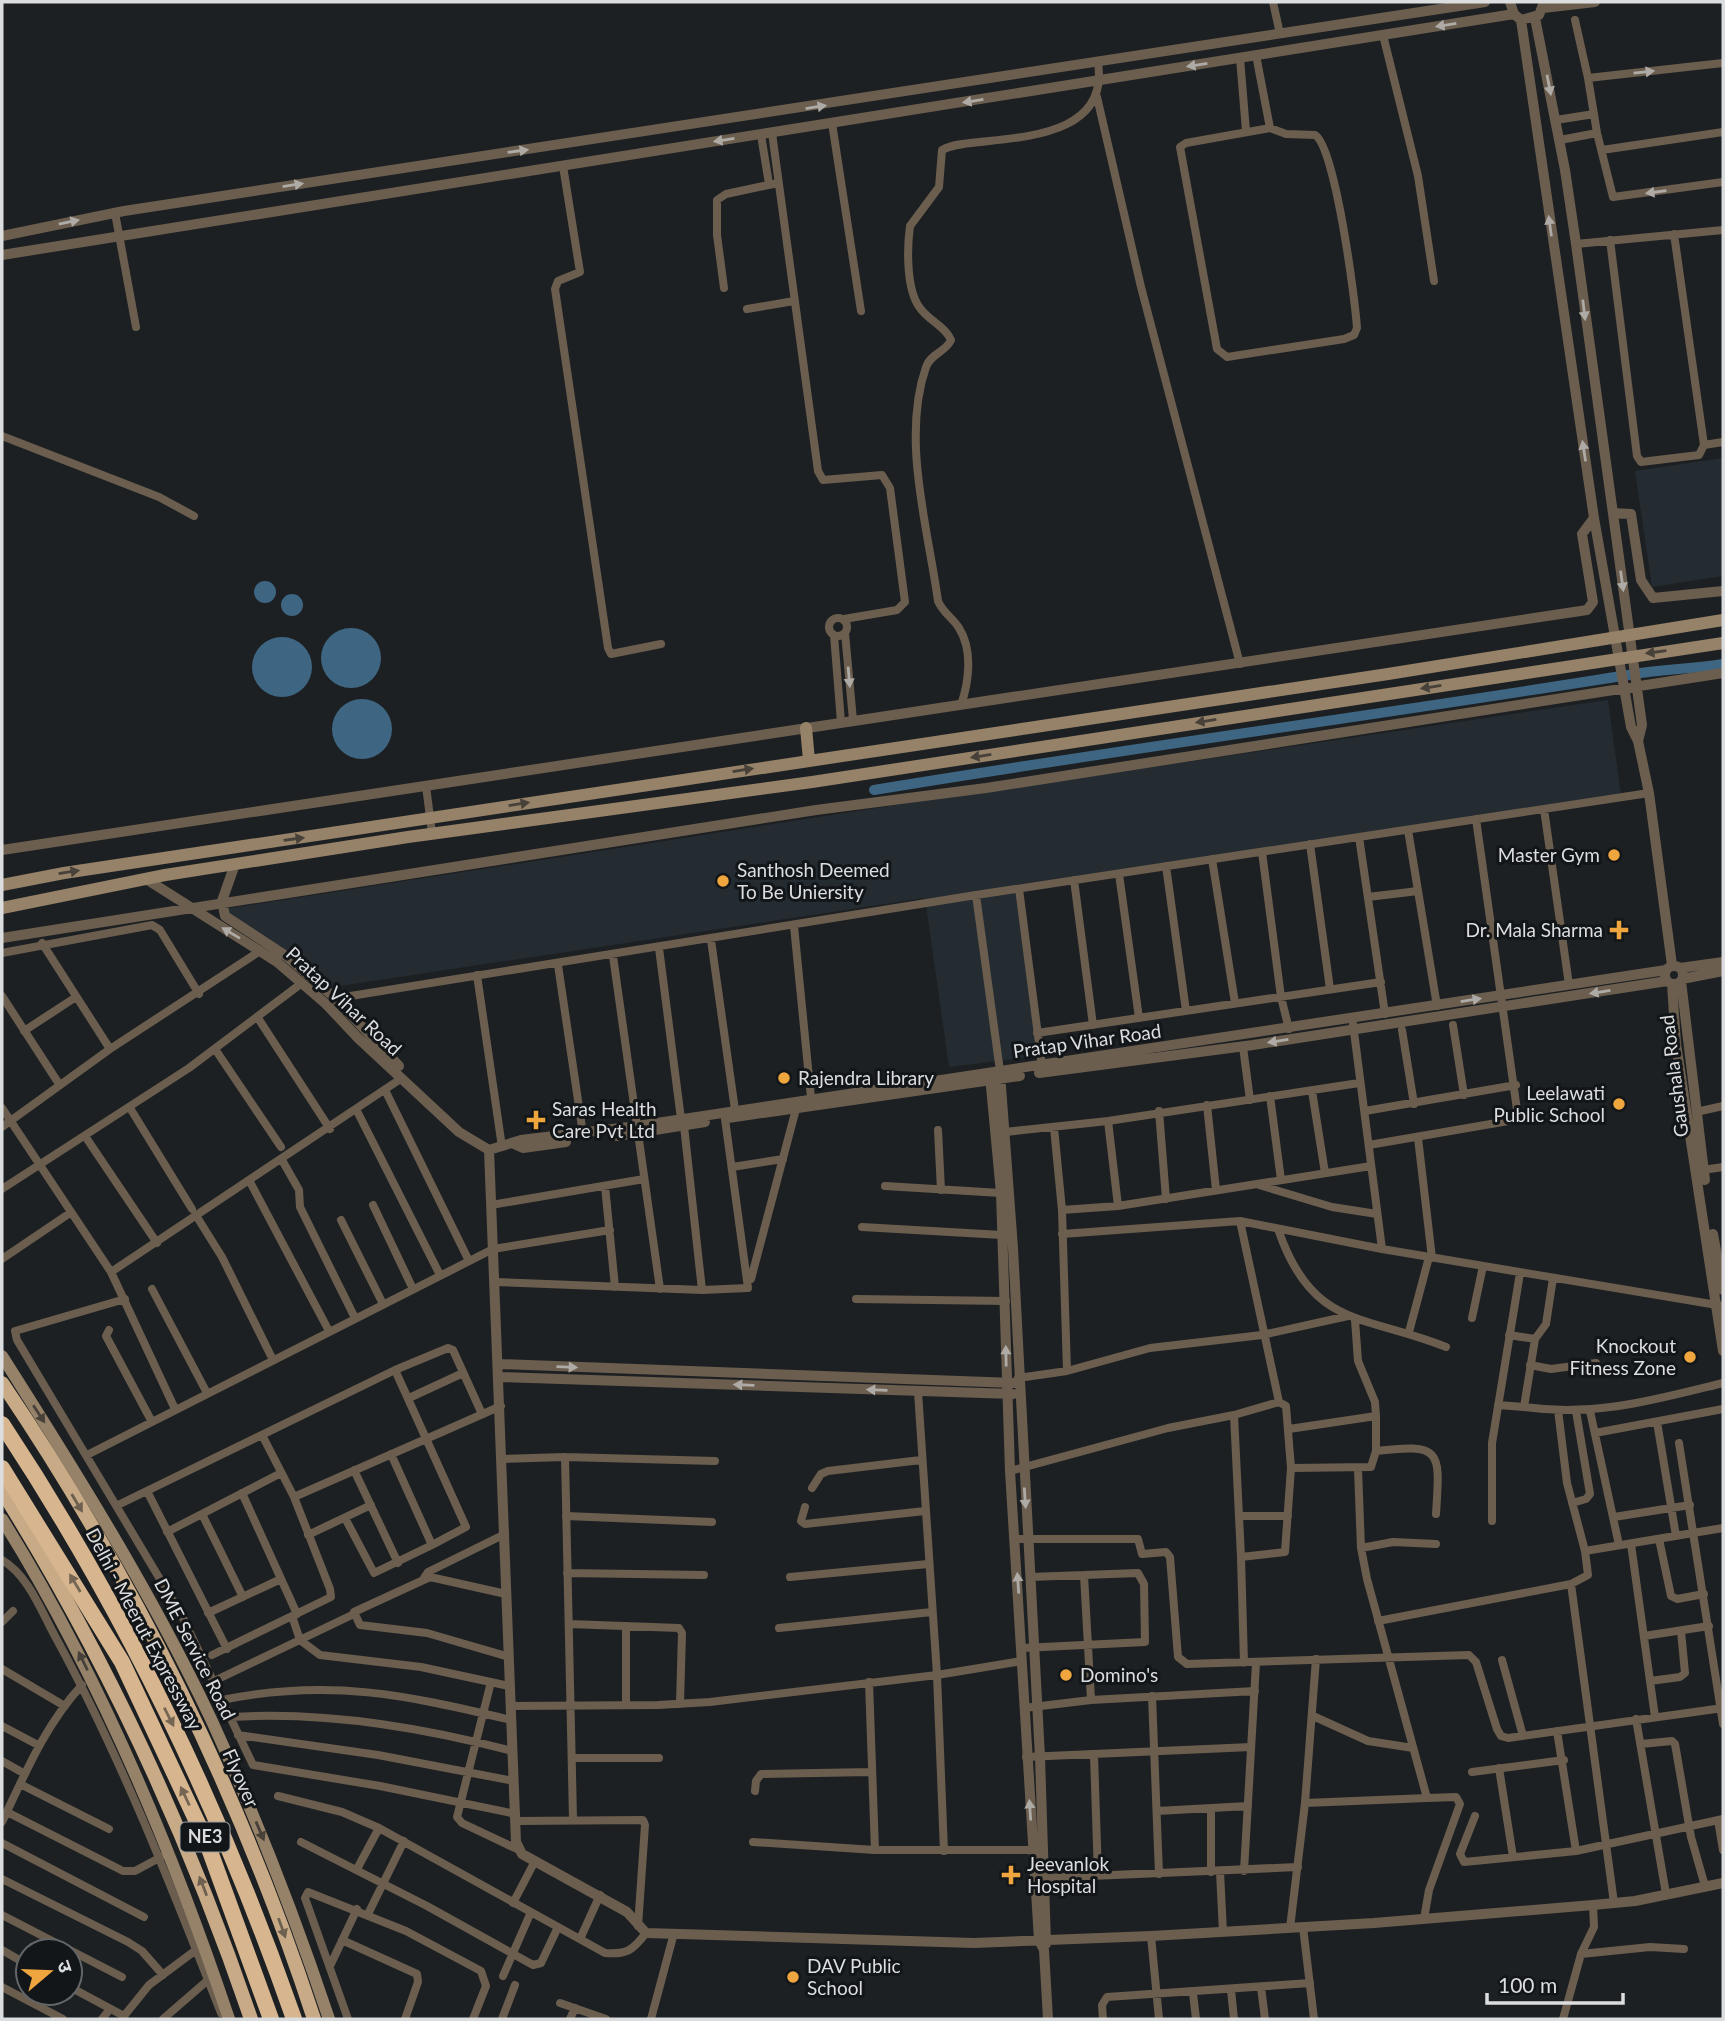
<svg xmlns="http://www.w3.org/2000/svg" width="1725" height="2021" font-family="Lato,'Noto Sans Devanagari',sans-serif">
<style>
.built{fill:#242c32}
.water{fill:#3e6682}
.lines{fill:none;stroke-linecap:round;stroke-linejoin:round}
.canal{stroke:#3e6682;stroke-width:10}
.minor{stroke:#6b5e4f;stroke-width:8}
.tertiary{stroke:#6b5e4f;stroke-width:10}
.secondary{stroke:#968269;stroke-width:12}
.trunk{stroke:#c8aa86;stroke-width:14}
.motorway{stroke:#d7b68f;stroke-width:16}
.oneway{fill:#aeaaa5}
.oneway2{fill:#474139}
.oneway3{fill:#6e6050}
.oneway4{fill:#756654}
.poi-dot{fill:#f0a63e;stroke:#131619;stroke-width:2.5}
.labels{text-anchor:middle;stroke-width:6;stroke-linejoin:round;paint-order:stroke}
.shield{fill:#131619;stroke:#9fa1a4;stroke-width:2}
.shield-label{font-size:18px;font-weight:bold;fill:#dbdddf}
.poi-label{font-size:19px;fill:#dbdddf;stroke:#131619;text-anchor:start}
.street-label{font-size:19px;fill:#dbdddf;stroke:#131619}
</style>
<rect width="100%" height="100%" fill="#1d2022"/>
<!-- built -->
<path class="built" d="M1723,458v118l-71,11 -17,-116z
M1608,700l13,95 -607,90 24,171 -89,11 -24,-169 -599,90 -90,-66 -11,-13 710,-110z"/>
<!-- water -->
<path class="water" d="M254 592a11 11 0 1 1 22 0a11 11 0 1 1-22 0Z
M281 605a11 11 0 1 1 22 0a11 11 0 1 1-22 0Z
M321 658a30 30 0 1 1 60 0a30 30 0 1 1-60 0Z
M252 667a30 30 0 1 1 60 0a30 30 0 1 1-60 0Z
M332 729a30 30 0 1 1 60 0a30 30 0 1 1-60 0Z"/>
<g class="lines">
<!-- canal -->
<path class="canal" d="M874,790c253,-42 507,-75 760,-116 30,-5 60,-5 89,-10"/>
<!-- minor -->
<path class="minor" d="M1273,2l7,32
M1575,20l13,58
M1383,35l35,141 16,105
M1256,55l14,73
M1240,58l6,73
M1723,63l-135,15 9,55 16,64 110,-15
M1097,97l44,190 99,377
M1556,120l38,-6
M832,123l29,188
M1270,128l16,6 29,1c20,11 40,163 42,193l-3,7 -10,4 -117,18 -10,-8 -37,-202 6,-4z
M772,133l46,338 5,9 59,-5 8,13 15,114 -8,8 -53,9
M761,135l8,49
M1560,140l37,-7
M1602,150l121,-18
M563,166l17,106 -22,9 -3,8 53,359 3,6 50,-10
M115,213l21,114
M1610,240l27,216 4,6 58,-7 5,-10 -30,-211
M1576,244l147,-14
M724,288l-7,-53v-35l9,-6 52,-11
M747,309l47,-8
M2,436l157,61 35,19
M1704,445l19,-3
M829 627a9 9 0 1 1 18 0a9 9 0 1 1-18 0Z
M845,633l8,87
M834,635l7,87
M961,705c8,-23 12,-55 -2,-77 -7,-11 -16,-15 -21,-27 -10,-73 -37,-162 -12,-234 4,-13 20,-15 25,-27 -5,-13 -23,-20 -31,-32 -14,-18 -13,-60 -10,-82l29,-39 3,-37c13,-7 32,-7 47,-9 50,-5 119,-13 109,-78
M426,786l6,47
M1544,809l25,176
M1408,830l29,176
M1359,837l26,177
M1310,844l20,145
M1262,852l19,145 8,32
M1212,859l23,144
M1166,866l20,145
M1119,874l20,144
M1074,880l19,145
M1019,889l23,177
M976,895l24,176
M1368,897l50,-6
M794,926l17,172
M711,940l24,170
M42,943l68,106
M659,948l22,171
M2,953l150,-28 8,5 39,64
M613,956l47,333
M558,965l25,169
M477,975l25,172
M2,996l57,88
M332,999l644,-104 673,-102
M258,1018l72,111
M1453,1025l11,70
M1402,1030l12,74
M24,1031l52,-34
M1037,1033l344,-51
M1243,1047l7,53
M215,1049l66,98
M385,1090l84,171
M1312,1091l13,82
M1270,1096l11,84
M1207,1105l9,85
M2,1108l109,164 64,137
M130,1108l62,101
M357,1111l83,164
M1159,1111l7,88
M1365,1111l151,-26
M1696,1112l27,-6
M1108,1121l10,85
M684,1126l18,164
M2,1127l108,-78 150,-98
M1054,1128l8,82 5,161
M938,1130l3,60
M1005,1132l103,-11 251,-38
M85,1136l72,107
M1418,1138l14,120
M1369,1145l145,-25 4,-3 -42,-298
M282,1160l17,30 1,17 55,111
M732,1167l51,-8
M1703,1170l20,-3
M250,1182l79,149
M1259,1185l73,22 45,7
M605,1186l10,101
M885,1186l116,7
M2,1189l187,-121 113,-85
M373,1205l40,84
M491,1205l153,-26
M1062,1210l56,-4 253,-40
M197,1217l25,40 51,103
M341,1220l42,84
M1240,1221l39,181 7,4 5,62 -6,84 -44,5 3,106
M862,1227l140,8
M1278,1229c34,100 86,85 168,118
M1062,1234l178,-13 142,28 -29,-225
M1382,1249l341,57
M2,1259l68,-46
M111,1272l291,-194
M1553,1278l-7,46 -11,15 -11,68c72,10 130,-7 199,-24
M751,1279l45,-170
M495,1282l207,8 46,-2 -23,-169
M152,1289l55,104
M125,1299l-110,32 2,9 165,276 71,149 127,21 136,28
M856,1299l150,2
M1472,1318l11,-52
M1355,1320l3,41 17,41 1,14
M109,1330l-3,6 46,86
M1409,1332l20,-75
M1509,1335l26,4
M1530,1365l21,4 45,-6
M395,1370l53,-22 5,2 29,64
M1018,1378l49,-7 83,-23 112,-13 86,-19
M918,1392l19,283 7,176
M409,1398l54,-25
M1498,1405l26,2
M1558,1410l9,73 18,68
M1590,1411l29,134
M1234,1415l45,-13
M1657,1422l19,114
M1289,1429l87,-13v35l-5,16 -80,1
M1595,1433l128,-24
M262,1435l32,62
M1679,1443l44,281
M1376,1451c67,-8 64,0 60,63
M87,1455l406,-206 117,-19
M565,1457l150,4
M503,1459l62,-2 8,362
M1358,1469l3,79 6,31 60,219 29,-1 4,7 -31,86 -5,29
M354,1470l44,93
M1010,1471l158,-43 66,-13 7,142
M812,1488l9,-14 7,-3 93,-11
M147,1491l80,158
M242,1493l55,121
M1572,1503l14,-4 4,-5 -14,-83
M118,1505l277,-135 71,157 -34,18 -41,-91
M805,1507l-4,14 4,3 120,-13
M202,1514l41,83
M566,1516l146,6
M1239,1516h49
M1614,1517l76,-12
M345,1518l29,55 58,-28
M1492,1521v-78l28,-170
M167,1532l114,-59
M308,1535l63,-30
M1015,1539h123l4,15 24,-2 4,5 8,100 9,7 282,-9 7,7 21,67 4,7 7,2 215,-30
M1659,1539l12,57 6,3 27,-5
M1631,1544l24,173
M1361,1548l32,-6 43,2
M2,1560c27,16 39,51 54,78 65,119 115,248 165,375
M567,1573l137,2
M1084,1575l7,125
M790,1577l138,-13
M424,1578l4,-6 77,-38
M1571,1584l43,319
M506,1594l-76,-17 -76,35 6,13 67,8 82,24
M208,1613l73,-34
M292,1616l8,24 20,15 101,12 88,19
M1378,1621l193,-37 17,-9 -3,-24 138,-23
M2,1622l11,-11
M569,1624l110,4 3,5 -2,71
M626,1626v79
M779,1628l153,-16
M1644,1636l65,-10
M1022,1648l123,-6 -1,-58 -6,-11 -108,4
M212,1655l119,-58 -1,-8 -36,-92 207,-91
M1502,1660l21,76
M2,1669l61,36
M1650,1681l30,-4 5,-4 -4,-42
M212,1682l142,-68
M491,1682l-34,135 5,6 57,27
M869,1682l6,168
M1152,1696l7,178
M222,1700c107,-22 185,-5 289,20
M510,1706l148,-1 52,-3 227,-27 85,-14
M1024,1708l67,-8 164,-9
M1313,1716l55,25 45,7
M230,1717c95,-6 191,10 282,34
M1636,1719l30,175
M2,1726l36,19
M1557,1731l19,120
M238,1735l140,20 136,26
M1641,1744l31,-3 3,3 16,93 14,49
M1094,1755l4,121
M1026,1757l225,-10
M572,1758h87
M2,1761l23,13
M1499,1768l14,89
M1472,1772l92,-12
M20,1784l89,45
M755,1791l1,-10 5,-7 110,-2
M278,1796l64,16 37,16 226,125c22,2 28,-3 41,-20
M1305,1803l11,-144
M1157,1811l91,-5
M7,1812l116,59h12l26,-14
M1475,1816l-15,38 4,8 112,-11 147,-32
M1718,1820l5,30
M517,1821l126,-1 2,5 -7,101
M2,1822c23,-48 43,-97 80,-137
M301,1842l126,64 106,59 8,-2 17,-36
M753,1842l122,8h158
M2,1843l142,74
M357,1869l22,-41
M1244,1871l12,-208
M1211,1872v-63
M1220,1872l3,60
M1044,1878l254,-11
M2,1879l126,63 14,9 21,24
M513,1903l22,-42
M368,1914l36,-73
M2,1915l120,62
M1303,1927l11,92
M1290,1928l15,-125 122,-5
M1151,1936l8,83
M580,1939l20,-44
M342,1940l75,34 1,8 -13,37
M2,1950l26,15
M1581,1954l69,-7 34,2
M330,1966l27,-57
M503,1976l28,-64
M2,1987l61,32
M70,1987l54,29 25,-31 51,-38
M1261,1987l4,32
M1231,1990l3,29
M1193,1993l3,26
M560,2003l46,16
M102,2019l8,-10
M163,2019l45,-39
M348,2019l-43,-121 3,-6 98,39 75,40 5,15 -13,33
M502,2019l13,-34
M570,2019l5,-11
M651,2019l23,-86
M1103,2019l-1,-14 5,-8 203,-14
M1563,2019l18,-65 13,-27 -1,-22"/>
<!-- tertiary -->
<path class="tertiary" d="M1510,2l4,12 7,6 18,-5 5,-13
M1543,8l52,-6
M1535,18l30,152 11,74 66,481 -4,16
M1521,20l73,498 37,209 7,14 11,52 23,172
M2,236l122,-25 1361,-209
M2,255l1512,-241
M1613,513l18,1 10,66 12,18 70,-7
M2,850l1585,-240 6,-8 -11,-68 12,-16
M235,864l-13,37 3,15 61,40 48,41 65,69
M146,879l131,83 49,42 32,34 101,94 30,18 32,-10 116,-14 1029,-156
M2,938l814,-128 170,-22 737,-115
M1665 975a9 9 0 1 1 18 0a9 9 0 1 1-18 0Z
M1680,968l43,-6
M1682,979l41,-8
M1681,981l24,199
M1672,984l4,60 47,307
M1000,1073l13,175 27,509 6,187
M1039,1073l214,-28 414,-64
M990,1076l11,117 9,278 29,469 5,10 4,69
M728,1118l292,-42
M617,1136l88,-14
M514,1144l9,4 43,-6
M489,1150l27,692 6,12 105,58 19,21 328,10 177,-7 223,-13 219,-18 42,-4 88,-18
M1713,1234l10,56
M499,1364l515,19
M499,1377l514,17"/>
<!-- secondary -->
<path class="secondary" d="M806,728l3,32
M2,885l62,-12 1324,-199 335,-54
M2,908l163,-33 243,-38 404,-55 911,-139
M2,1356c75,118 149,236 209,363 45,98 84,198 118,300
M2,1519c97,155 169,327 227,500"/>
<!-- trunk -->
<path class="trunk" d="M2,1383c132,195 239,412 312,636
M2,1491c104,166 186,343 249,528"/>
<!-- motorway -->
<path class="motorway" d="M2,1424c122,184 219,386 292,595
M2,1468l120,194 85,181 64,176"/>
</g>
<!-- one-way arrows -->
<defs><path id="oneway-solid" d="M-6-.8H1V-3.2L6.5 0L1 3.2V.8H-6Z" transform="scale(1.75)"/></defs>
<g class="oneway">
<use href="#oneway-solid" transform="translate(1446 25) rotate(171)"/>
<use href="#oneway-solid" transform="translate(1197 65) rotate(171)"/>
<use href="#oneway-solid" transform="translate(1644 72) rotate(-6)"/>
<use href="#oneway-solid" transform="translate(1549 85) rotate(79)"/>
<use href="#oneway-solid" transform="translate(973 101) rotate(171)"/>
<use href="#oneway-solid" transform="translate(816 107) rotate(-9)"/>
<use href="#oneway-solid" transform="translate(724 140) rotate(171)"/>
<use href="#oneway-solid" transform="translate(518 151) rotate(-8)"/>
<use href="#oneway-solid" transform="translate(293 185) rotate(-9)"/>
<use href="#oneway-solid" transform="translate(1656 192) rotate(172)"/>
<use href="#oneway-solid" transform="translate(69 222) rotate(-12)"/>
<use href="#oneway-solid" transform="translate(1550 226) rotate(-98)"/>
<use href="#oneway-solid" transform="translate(1584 310) rotate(83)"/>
<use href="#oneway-solid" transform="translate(1584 451) rotate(-99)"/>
<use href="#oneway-solid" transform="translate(1622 581) rotate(82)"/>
<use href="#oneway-solid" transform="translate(849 677) rotate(85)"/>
<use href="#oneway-solid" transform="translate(231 933) rotate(-149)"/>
<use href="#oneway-solid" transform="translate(1600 992) rotate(171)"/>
<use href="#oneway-solid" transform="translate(1471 1000) rotate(-9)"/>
<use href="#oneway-solid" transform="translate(1278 1041) rotate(171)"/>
<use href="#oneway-solid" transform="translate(1006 1356) rotate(-91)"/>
<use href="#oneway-solid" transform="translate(567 1367) rotate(2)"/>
<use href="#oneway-solid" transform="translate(744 1385) rotate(-178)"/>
<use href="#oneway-solid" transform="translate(877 1390) rotate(-178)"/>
<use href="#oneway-solid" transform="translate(1025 1498) rotate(86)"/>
<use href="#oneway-solid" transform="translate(1018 1583) rotate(-94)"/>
<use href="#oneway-solid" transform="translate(1030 1810) rotate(-94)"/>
</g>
<g class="oneway2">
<use href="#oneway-solid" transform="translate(1656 652) rotate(172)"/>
<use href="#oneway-solid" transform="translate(1431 687) rotate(171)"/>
<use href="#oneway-solid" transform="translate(1206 721) rotate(171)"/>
<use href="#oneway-solid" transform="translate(981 756) rotate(171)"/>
<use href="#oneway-solid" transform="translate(743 770) rotate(-9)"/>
<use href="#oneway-solid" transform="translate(519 804) rotate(-9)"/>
<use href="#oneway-solid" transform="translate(294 839) rotate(-8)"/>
<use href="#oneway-solid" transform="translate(69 872) rotate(-9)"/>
<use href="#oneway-solid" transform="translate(39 1414) rotate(57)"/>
<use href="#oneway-solid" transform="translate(83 1661) rotate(-116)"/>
<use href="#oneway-solid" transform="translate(260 1831) rotate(67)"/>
</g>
<g class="oneway3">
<use href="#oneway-solid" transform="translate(77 1503) rotate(59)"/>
<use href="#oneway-solid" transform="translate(203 1886) rotate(-111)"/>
<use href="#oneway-solid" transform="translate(282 1928) rotate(70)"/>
</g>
<g class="oneway4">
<use href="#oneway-solid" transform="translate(75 1583) rotate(-121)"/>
<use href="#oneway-solid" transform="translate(169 1717) rotate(63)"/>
<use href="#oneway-solid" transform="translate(185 1796) rotate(-115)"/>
</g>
<!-- markers -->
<g class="poi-dot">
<circle cx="1614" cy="855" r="7"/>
<circle cx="723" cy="881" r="7"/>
<path d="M1615.5 919.5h7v7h7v7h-7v7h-7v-7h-7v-7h7z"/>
<circle cx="784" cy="1078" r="7"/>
<circle cx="1619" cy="1104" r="7"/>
<path d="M532.5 1109.5h7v7h7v7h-7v7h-7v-7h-7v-7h7z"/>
<circle cx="1690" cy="1357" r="7"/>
<circle cx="1066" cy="1675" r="7"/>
<path d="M1007.5 1864.5h7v7h7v7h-7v7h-7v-7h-7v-7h7z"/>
<circle cx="793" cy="1977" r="7"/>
</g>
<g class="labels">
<!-- shield labels -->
<rect class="shield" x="180.5" y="1822.5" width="49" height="29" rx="5"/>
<g class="shield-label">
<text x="205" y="1843">NE3</text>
</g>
<!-- poi labels -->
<g class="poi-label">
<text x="1600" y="862" text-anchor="end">Master Gym</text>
<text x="737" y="877">Santhosh Deemed<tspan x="737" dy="22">To Be Uniersity</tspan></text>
<text x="1603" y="937" text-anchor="end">Dr. Mala Sharma</text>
<text x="798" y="1085">Rajendra Library</text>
<text x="1605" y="1100" text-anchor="end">Leelawati<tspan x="1605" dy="22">Public School</tspan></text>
<text x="552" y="1116">Saras Health<tspan x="552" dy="22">Care Pvt Ltd</tspan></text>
<text x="1676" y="1353" text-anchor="end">Knockout<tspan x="1676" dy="22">Fitness Zone</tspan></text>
<text x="1080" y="1682">Domino's</text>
<text x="1027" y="1871">Jeevanlok<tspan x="1027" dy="22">Hospital</tspan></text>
<text x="807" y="1973">DAV Public<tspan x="807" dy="22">School</tspan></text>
</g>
<!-- street labels -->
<g class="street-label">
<text transform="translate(344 1001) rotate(43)" y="7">Pratap Vihar Road</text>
<text transform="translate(1087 1041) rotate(-8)" y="7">Pratap Vihar Road</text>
<text transform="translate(1674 1076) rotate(-97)" y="7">Gaushala Road</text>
<text transform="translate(144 1629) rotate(62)" y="7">Delhi - Meerut Expressway</text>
<text transform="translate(195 1649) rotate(63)" y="7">DME Service Road</text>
<text transform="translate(241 1778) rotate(66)" y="7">Flyover</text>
</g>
</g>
<!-- border -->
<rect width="1725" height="2021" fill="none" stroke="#dbdddf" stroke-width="7"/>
<!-- north arrow -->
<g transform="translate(49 1972) rotate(71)"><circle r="33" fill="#131619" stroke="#636668" stroke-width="2"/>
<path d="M0-5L12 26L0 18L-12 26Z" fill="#f0a63e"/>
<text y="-10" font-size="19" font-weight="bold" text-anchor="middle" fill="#dbdddf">उ</text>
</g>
<!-- scale -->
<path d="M1487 1993v10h136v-10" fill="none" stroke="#dbdddf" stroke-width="3.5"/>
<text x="1498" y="1993" font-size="21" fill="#dbdddf" stroke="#131619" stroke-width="5" paint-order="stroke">100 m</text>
</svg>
